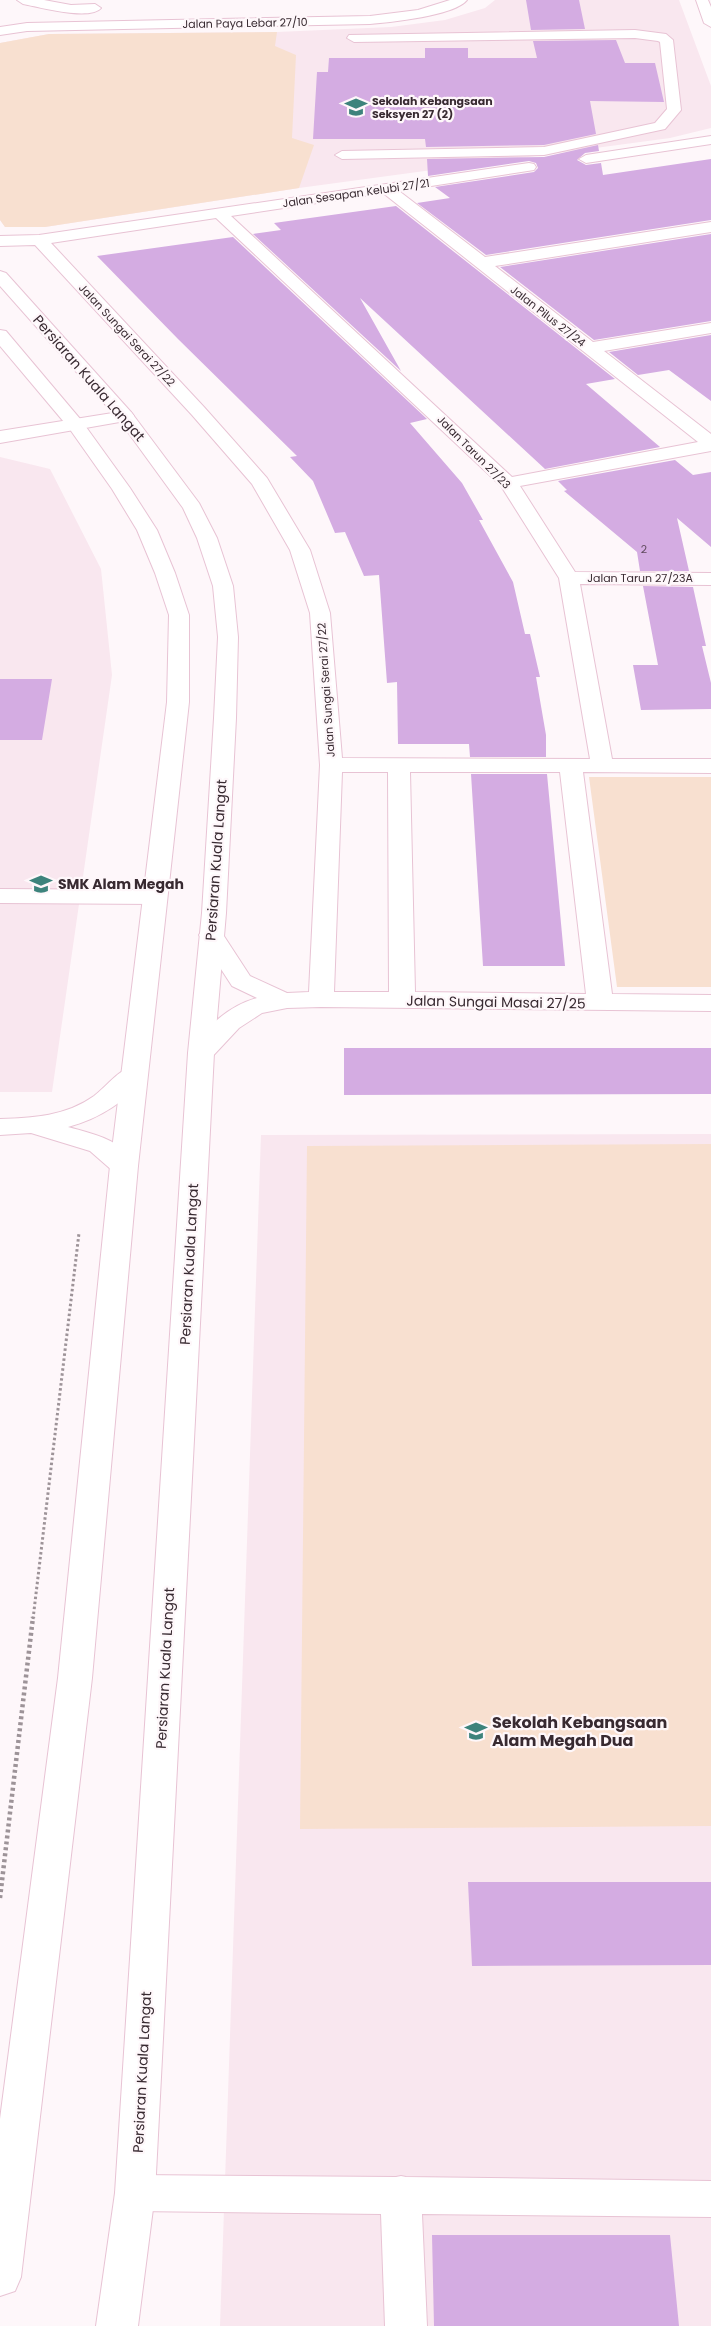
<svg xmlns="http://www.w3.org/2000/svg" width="711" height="2326" font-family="Poppins,sans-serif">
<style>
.built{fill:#f9e7ef}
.green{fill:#f8e0d0}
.building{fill:#d4ace2}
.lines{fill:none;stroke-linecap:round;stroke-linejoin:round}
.minor-casing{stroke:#e8c3d4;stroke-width:2}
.major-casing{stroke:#e8c3d4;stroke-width:2}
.path-far1{stroke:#9d9398;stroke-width:3;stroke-dasharray:2.5 2.5;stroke-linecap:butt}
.path{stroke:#9d9398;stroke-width:4.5;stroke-dasharray:3 3;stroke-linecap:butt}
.minor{fill:#fff;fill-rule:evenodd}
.major{fill:#fff;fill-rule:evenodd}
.labels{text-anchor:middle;stroke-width:4.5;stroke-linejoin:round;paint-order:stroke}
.far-street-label{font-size:11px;fill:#382a31;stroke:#fef7fa}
.far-poi-label{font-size:11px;font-weight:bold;fill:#382a31;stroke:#fef7fa;text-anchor:start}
.number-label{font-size:11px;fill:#5f4a5d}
.street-label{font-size:14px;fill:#382a31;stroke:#fef7fa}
.poi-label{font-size:14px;font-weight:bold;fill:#382a31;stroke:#fef7fa;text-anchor:start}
.near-poi-label{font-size:16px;font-weight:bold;fill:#382a31;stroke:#fef7fa;text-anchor:start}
</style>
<rect width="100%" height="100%" fill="#fef7fa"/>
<!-- built -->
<path class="built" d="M495,0h184l32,86v42l-41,10 -371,50 -254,39h-40l-5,-7v-177l49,-9 228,-2 114,-5 54,-7 40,-12z
M0,457l50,12 51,100 11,106 -60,417h-52z
M711,1134v1192h-491l41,-1191z"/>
<!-- green -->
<path class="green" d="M277,32l-2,14 21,9 -4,83 22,7 -15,43 -254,39h-40l-5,-7v-177l49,-9z
M589,777h122v210h-94z
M711,1144v682l-411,3 7,-683z"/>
<!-- building -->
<path class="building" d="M526,0h53l6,29 -54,1z
M616,40l9,23h30l9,39 -74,-1 6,33 -52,11 -118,2 -1,-8h-112l4,-67h11l1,-14h96v-10h43v10h69l-4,-17z
M598,145l1,6 -14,2 -8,7 9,5 15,-2 2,12 108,-16v61l-225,35 -69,-52 33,-5 -15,-11 99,-15 4,-4 -2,-5 -7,-2 -101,15 -1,-17 117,-2z
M396,206l219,173 -29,5 74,63 -115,22 -185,-171 41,73 -148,-137 28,-4 -7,-7z
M711,234v87l-117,19 -94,-73z
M233,237l194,182 -17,4 52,60 21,37h-4l34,62 12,52h5l10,43h-4l10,58v22h-76l-1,-13h-71l-1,-62 -10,1 -8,-108 -15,1 -19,-44 -10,1 -22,-52 -23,-24 7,-1 -119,-117 -81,-83z
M711,335v66l-42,-31 -31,5 -29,-23z
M675,460l18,15 18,-3v75l-34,-29 12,53h-49l-3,-19 -73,-61 3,-1 -9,-9z
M643,586l50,1 13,59h-4l9,37v26l-70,1 -8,-45h25z
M0,679h52l-10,61h-42z
M471,774h76l18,192h-82z
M344,1048h367v46l-367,1z
M468,1882h243v83l-239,1z
M432,2235h238l9,91h-245z"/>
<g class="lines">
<!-- minor casing -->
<g class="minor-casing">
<path id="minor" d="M17,0h27l27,5 24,-1 6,4c-11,13 -62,-1 -78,-4z
M450,0h17c-13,16 -76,22 -97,24l-343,7 -27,4v-8l27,-4 343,-7 48,-6z
M696,0h12l3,7v20l-7,-4z
M635,30l31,4 7,6 8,70 -16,19 -121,26 -202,4 -7,-4 7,-4 202,-4 111,-24 12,-14 -7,-67 -2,-1 -23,-3 -281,4 -7,-4 2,-3z
M711,136v8l-125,19 -7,-4 7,-4z
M529,163l5,1 2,3 -2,3 -135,21 86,66 226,-35v10l-216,34 98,76 118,-19v10l-107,18 107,83v17l-191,35 55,86 136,1v12l-131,-1 32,175h99v14l-128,-1 29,222 99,1v16l-390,-4 -34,1 -25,5 -23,15 -29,31 -9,2 -9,-2 -4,-6c17,-25 40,-47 69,-55l-25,-12 -33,-51 3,-5 9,-2 9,2 30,46 37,17 22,-1 11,-227 -10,-152 -20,-63 -38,-66 -60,-69 -157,-170 -35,1v-10l39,-1zM383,193l315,249 -186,35 -281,-261zM216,218l285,268 58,92 31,181 -248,-1 -12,-145 -20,-63 -43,-72 -63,-71 -153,-164zM342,772h46l1,220h-55zM410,772h150l26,222 -171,-2z
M125,411l6,1 3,4 -3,4 -131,23v-12z
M0,889l155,1 9,2 3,5 -3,5 -9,2 -155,-1z
M134,1066l9,2 4,6c-18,26 -48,45 -79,53 29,8 52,12 70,39l-4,6 -10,2 -10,-2 -24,-21 -59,-18 -31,2v-16c33,-1 66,-3 94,-23 13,-10 24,-26 40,-30z
M135,2175l261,2 5,-1 5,1 305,4v36l-289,-3 5,112h-42l-4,-112 -246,-3 -14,-5 -6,-13 6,-13z"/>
</g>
<!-- major casing -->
<g class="major-casing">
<path id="major" d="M0,271l6,2 125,139 68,91 18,35 16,48 5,51 -2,81 -10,195 -12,140 -59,1140 -17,133h-42l19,-133 73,-1140 14,-140 12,-195 4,-81 -5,-51 -16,-48 -14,-30 -64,-88 -119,-134z
M0,330l6,1 75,89 49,68 27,42 18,43 14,42v87l-51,464 -46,512 -71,599 -6,14 -15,5v-177l58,-441 52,-512 57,-464 2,-87 -14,-42 -18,-43 -25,-41 -43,-61 -69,-82z"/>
</g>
<!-- path-far1 -->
<path class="path-far1" d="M33,1619l46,-386"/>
<!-- path -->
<path class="path" d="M0,1898l33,-281"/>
<!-- minor -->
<use href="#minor" class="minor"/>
<!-- major -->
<use href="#major" class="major"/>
</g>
<!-- icons -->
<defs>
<g id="school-bare" transform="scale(1.725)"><path d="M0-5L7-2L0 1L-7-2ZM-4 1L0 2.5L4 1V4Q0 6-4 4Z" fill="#3d837c" stroke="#fef7fa" stroke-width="2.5" paint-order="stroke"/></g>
</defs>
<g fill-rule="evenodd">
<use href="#school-bare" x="356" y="107"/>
<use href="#school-bare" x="41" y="884"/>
<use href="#school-bare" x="476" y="1731"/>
</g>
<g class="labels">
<!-- far-street labels -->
<g class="far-street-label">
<text transform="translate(245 23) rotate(-1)" y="4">Jalan Paya Lebar 27/10</text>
<text transform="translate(356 193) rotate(-8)" y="4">Jalan Sesapan Kelubi 27/21</text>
<text transform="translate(548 316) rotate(38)" y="4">Jalan Pilus 27/24</text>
<text transform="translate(127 335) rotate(47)" y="4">Jalan Sungai Serai 27/22</text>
<text transform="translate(474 452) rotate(45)" y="4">Jalan Tarun 27/23</text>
<text x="640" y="582">Jalan Tarun 27/23A</text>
<text transform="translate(326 690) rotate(-94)" y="4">Jalan Sungai Serai 27/22</text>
</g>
<!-- far-poi labels -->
<g class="far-poi-label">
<text x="372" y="105">Sekolah Kebangsaan<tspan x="372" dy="13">Seksyen 27 (2)</tspan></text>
</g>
<!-- number labels -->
<g class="number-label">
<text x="644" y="553">2</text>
</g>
<!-- street labels -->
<g class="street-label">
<text transform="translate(89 378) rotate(49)" y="5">Persiaran Kuala Langat</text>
<text transform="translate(216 860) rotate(-86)" y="5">Persiaran Kuala Langat</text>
<text transform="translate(496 1002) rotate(1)" y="5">Jalan Sungai Masai 27/25</text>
<text transform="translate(189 1264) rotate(-87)" y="5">Persiaran Kuala Langat</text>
<text transform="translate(165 1668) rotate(-87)" y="5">Persiaran Kuala Langat</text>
<text transform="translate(142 2072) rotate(-87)" y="5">Persiaran Kuala Langat</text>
</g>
<!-- poi labels -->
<g class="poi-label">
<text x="58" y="889">SMK Alam Megah</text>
</g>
<!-- near-poi labels -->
<g class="near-poi-label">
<text x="492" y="1728">Sekolah Kebangsaan<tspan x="492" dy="18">Alam Megah Dua</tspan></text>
</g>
</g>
</svg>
